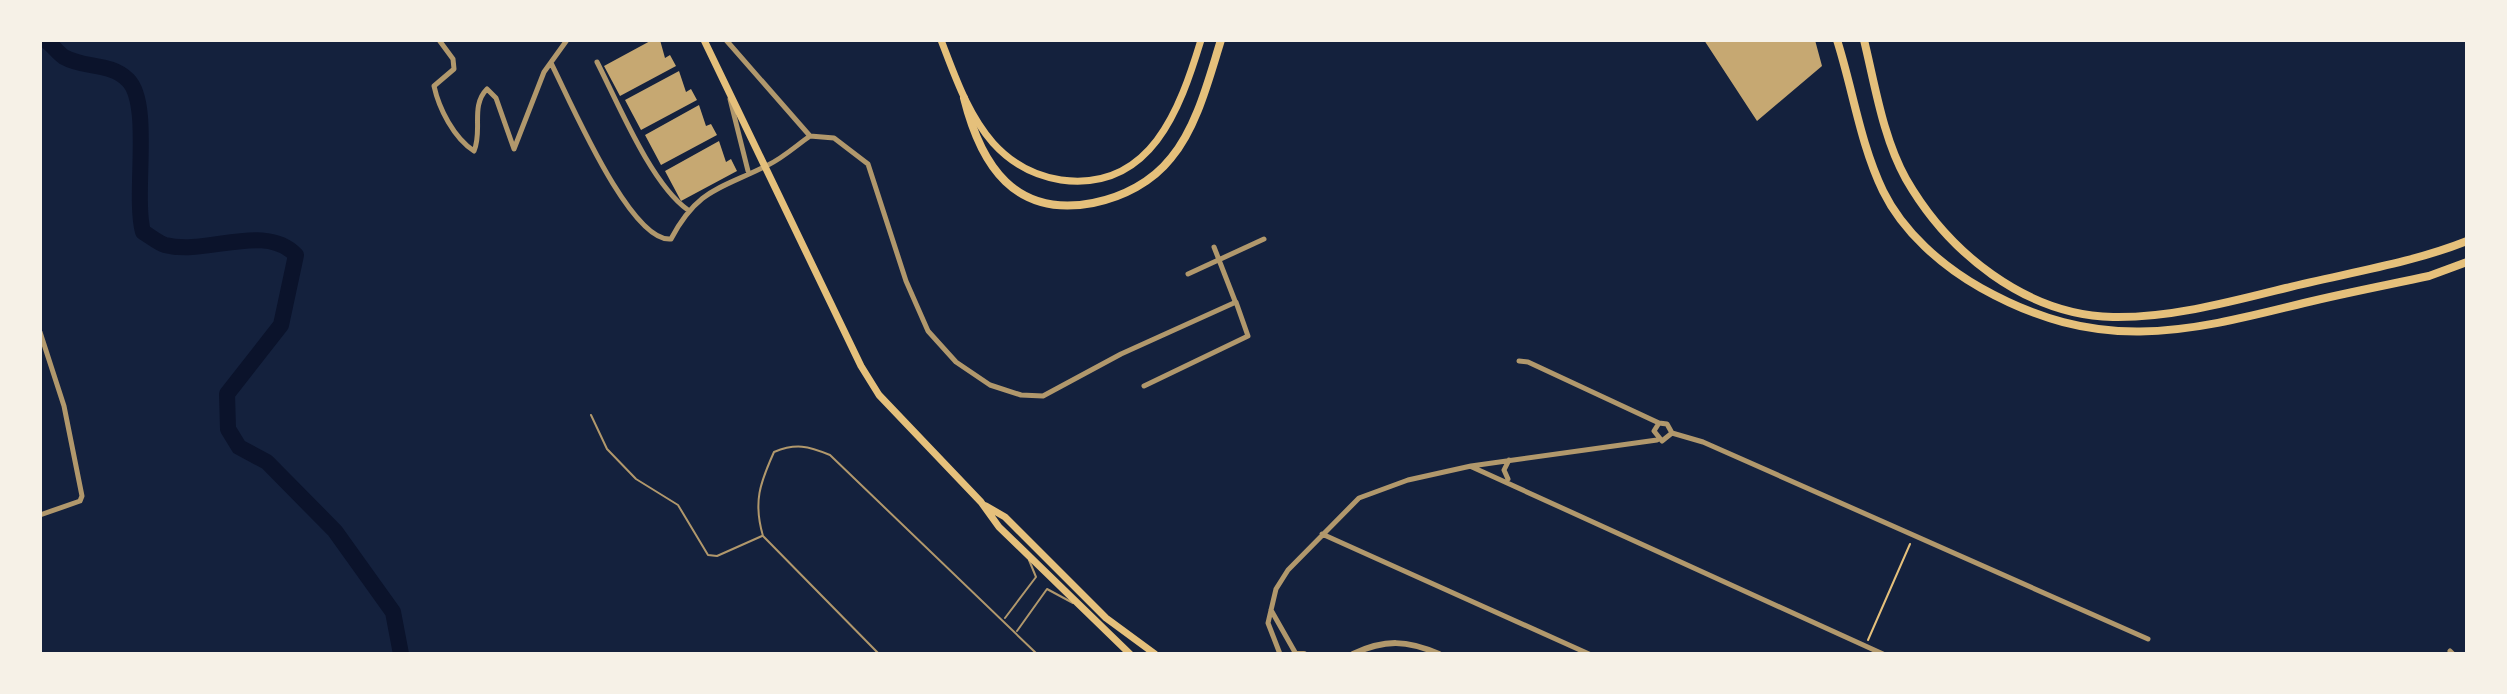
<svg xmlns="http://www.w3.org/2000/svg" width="2507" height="694" font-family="'Open Sans',sans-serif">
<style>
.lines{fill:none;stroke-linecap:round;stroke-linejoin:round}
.river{stroke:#0b132b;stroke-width:16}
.building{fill:#c6a872}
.path{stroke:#e5c07b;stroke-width:2}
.service{stroke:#b1986c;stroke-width:2}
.minor{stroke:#b1986c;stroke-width:5}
.tertiary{stroke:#b1986c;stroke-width:6}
.primary{stroke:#e5c07b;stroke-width:7}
.trunk{stroke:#e5c07b;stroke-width:8}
</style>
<rect width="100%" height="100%" fill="#14213d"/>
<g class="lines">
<!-- river -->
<path class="river" d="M46,40c6,5 12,13 18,17 21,12 46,5 64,23 24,24 5,115 15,152 7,4 15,11 22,13 42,11 99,-23 131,10l-15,70 -54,69 1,35 11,18 28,15 68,69 58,81 8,42"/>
</g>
<!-- building -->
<path class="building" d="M652,40h8l5,18 5,-3 6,11 -56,30 -16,-30z
M1704,40h111l7,26 -65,55z
M679,71l7,21 5,-3 6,11 -56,30 -16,-30z
M699,105l7,21 5,-2 6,11 -56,30 -16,-30z
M719,141l7,21 5,-3 6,12 -56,30 -16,-30z"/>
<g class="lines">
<!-- path -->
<path class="path" d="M1868,640l42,-96"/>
<!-- service -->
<path class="service" d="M591,415l16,34 29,30 42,26 30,50 9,1 45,-20
M1005,618l31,-41 -7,-17
M1017,631l30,-42 26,14
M879,654l-116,-118c-10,-34 -3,-53 11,-84 22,-9 34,-6 56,3l207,199"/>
<!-- minor -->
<path class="minor" d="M439,40l14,19 1,10 -20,17c5,23 20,52 40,65 9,-20 -4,-45 13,-62l9,9 18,51 30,-77 23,-32
M726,40l84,96
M597,62c21,41 54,122 91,148
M551,63c18,35 79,180 120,176 27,-51 50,-50 97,-74 15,-7 29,-20 42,-29
M730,99l18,72
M810,136l24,2 34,26 38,117 22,50 28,31 34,23 31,10 22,1 78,-42 115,-52 12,34 -104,50
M1214,247l21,54
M1188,274l76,-35
M40,332l24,74 18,90 -2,5 -40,14
M1519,361l9,1 131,61
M1672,433l-10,8 -8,-10 5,-8 8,1 5,9 31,9 445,197
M1472,467l411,187
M1508,479l-4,-9 5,-10
M1322,534l267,120
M1271,610l25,44
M2450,651l3,3
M1280,654l-12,-31 8,-34 12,-19 71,-72 49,-18 63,-14 186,-26"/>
<!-- tertiary -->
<path class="tertiary" d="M1294,654h10
M1353,654c32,-15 54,-14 86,0"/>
<!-- primary -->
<path class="primary" d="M704,40l157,326 18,29 102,107 18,25 131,127
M941,40c14,36 26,73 52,103 18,20 42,33 68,37 90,12 119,-71 140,-140
M986,506l19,11 101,101 49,36"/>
<!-- trunk -->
<path class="trunk" d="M1837,40c16,50 23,103 46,151 20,41 59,75 98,97 116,65 200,46 323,15 41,-10 83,-18 125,-27l38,-14
M1864,40c11,45 19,98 42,139 42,73 119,136 207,138 57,1 117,-15 173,-29 60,-15 123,-24 181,-47
M964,98c17,68 51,120 129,105 30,-6 59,-21 78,-45 26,-31 38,-80 50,-118"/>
</g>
<!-- border -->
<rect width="2507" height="694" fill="none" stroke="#f6f1e7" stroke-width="84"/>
</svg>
